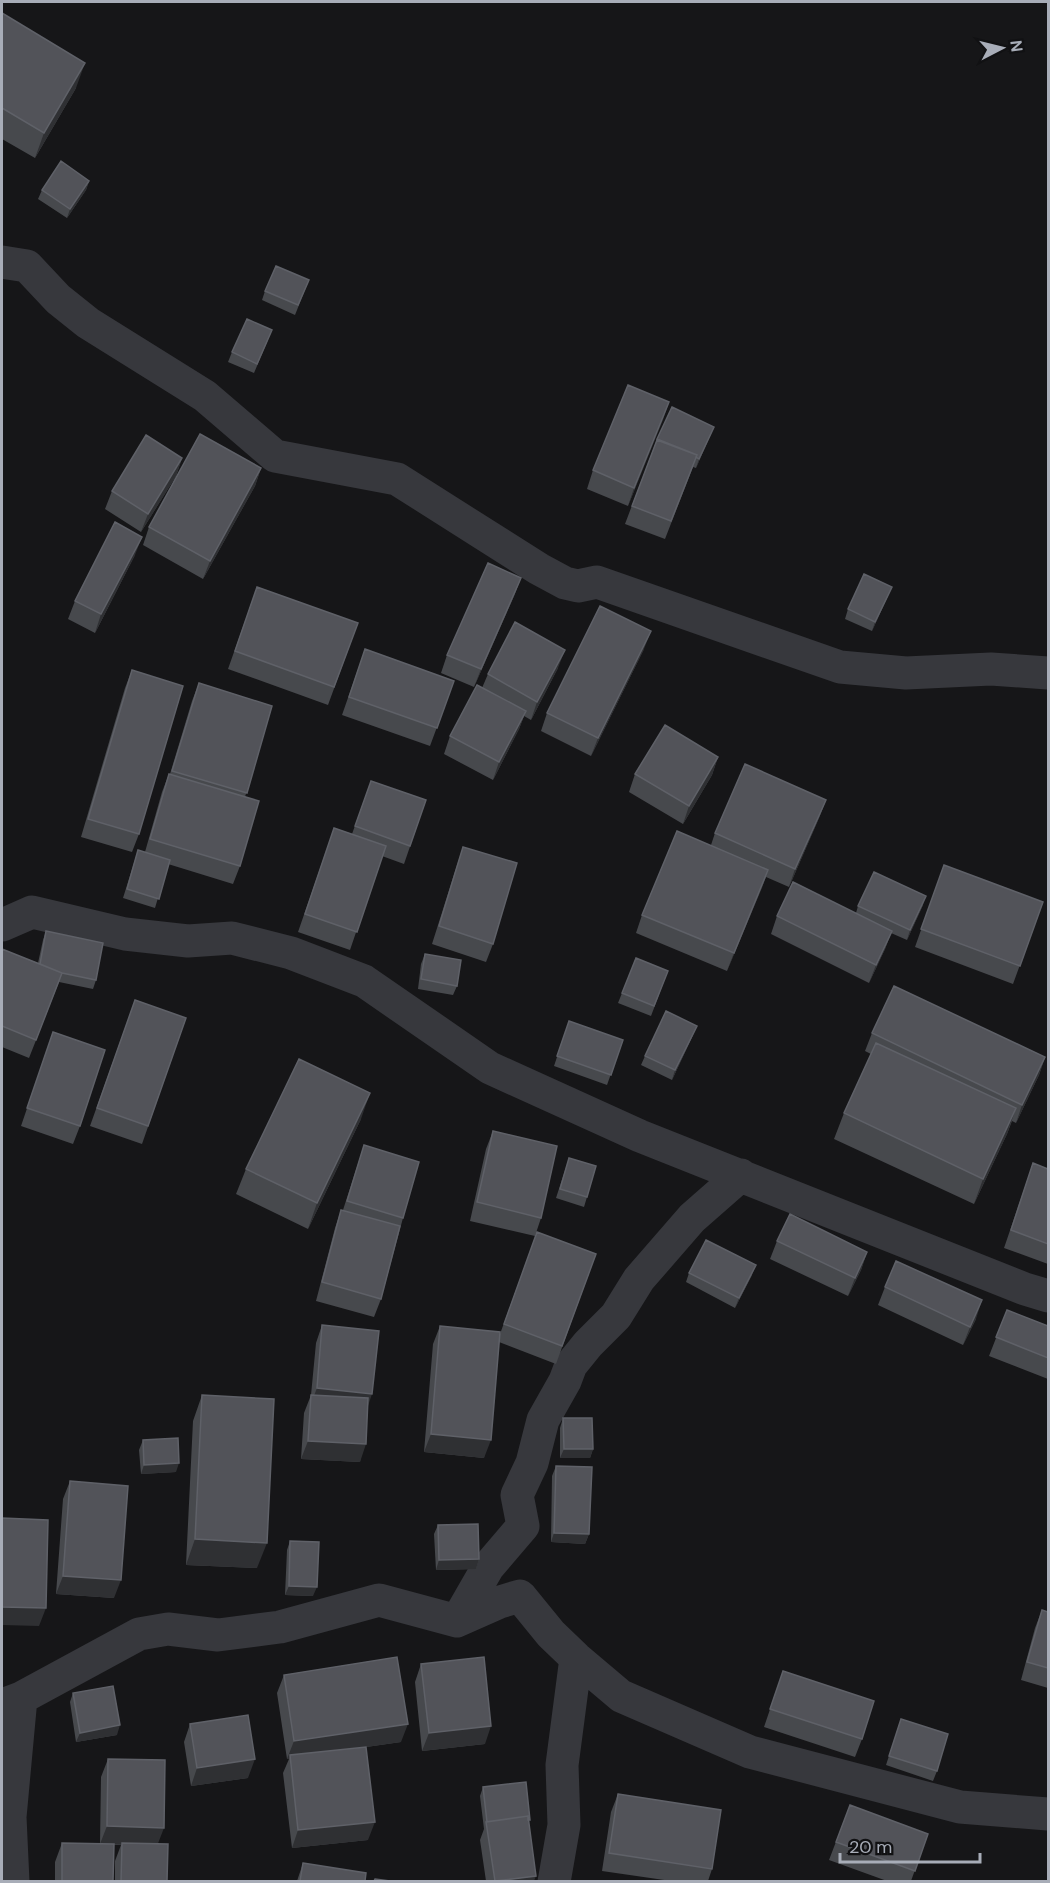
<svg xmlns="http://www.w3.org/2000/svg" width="1050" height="1883" font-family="'DM Sans',sans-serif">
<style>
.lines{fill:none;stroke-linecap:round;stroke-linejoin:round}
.minor{stroke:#37383d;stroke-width:33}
.wall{fill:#47494d}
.shaded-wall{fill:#2f3033}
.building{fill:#525359;stroke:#5f6168;stroke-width:1.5}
</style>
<rect width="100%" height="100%" fill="#161618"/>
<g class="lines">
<!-- minor -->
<path class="minor" d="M2,262l25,4 31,33 30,24 117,73 70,60 122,23 142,90 26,14 13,3 19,-4 243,85 66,6 85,-4 57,4
M2,925l30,-13 93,22 63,7 44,-3 59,15 73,28 126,87 150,68 385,153 23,7
M457,1621l31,-54 35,-41 -6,-31 15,-32 11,-43 22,-39 6,-16 17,-21 28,-28 23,-37 53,-61 49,-43
M2,1705l19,-7 118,-64 29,-5 50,6 62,-8 99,-27 78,21 43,-19 20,-6 31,38 25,24 45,38 129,56 210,55 88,7
M13,1882l-3,-65 11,-119
M554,1882l10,-57 -2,-60 14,-107"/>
</g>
<!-- wall -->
<path class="wall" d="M2,13l74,75 -41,70 -33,-19z
M89,181l-3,9 -19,28 -29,-19 4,-9z
M309,280l-14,35 -33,-15 3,-9z
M268,340l-14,33 -26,-11 4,-10z
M669,402l-41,104 -41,-17 6,-19z
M710,436l-14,32 -3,-1 -28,72 -40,-15 32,-85z
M182,458l-6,18 -35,56 -36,-23 7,-18z
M261,468l-6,18 -52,93 -60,-34 6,-18z
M135,555l-40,78 -27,-14 7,-18z
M521,578l-7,18 -40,91 -33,-14 6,-18z
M257,587l101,36 -30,82 -100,-36z
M888,596l-16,35 -27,-12 3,-10z
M365,649l89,32 -24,65 -88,-31z
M644,649l-53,107 -50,-25 6,-18z
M558,668l-27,52 -7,-4 -5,13 -26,51 -49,-26 6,-18 32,-48 6,-14z
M132,670l7,164 -7,18 -51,-15 44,-149z
M199,683l73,23 -27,91 -5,69 -7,18 -65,-20 -13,44 -32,-10 15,-48 7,2 17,-60 7,-18h1l22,-73z
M718,757l-6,18 -29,49 -54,-32 6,-18z
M371,781l55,19 -22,64 -22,-8 -32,94 -52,-18 36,-104 18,6z
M826,800l-7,18 -30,69 -23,-10 -39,94 -91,-38 6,-18 69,-70 4,-12z
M463,847l30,97 -7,18 -54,-18 25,-79z
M944,865l99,37 -30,82 -98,-37z
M923,905l-16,35 -16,-7 -6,16 -16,34 -98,-49 6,-18 79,-3 2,-7z
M46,931l50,49 -3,9 -34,-7 -30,76 -27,-11v-98l36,14 5,-23z
M425,954l32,32 -4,9 -35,-6 3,-25z
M636,958l32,13 -17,45 -33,-13z
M135,1000l51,18 -44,126 -52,-18z
M569,1021l54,19 -16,45 -53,-19z
M53,1032l27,94 -7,18 -52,-18z
M872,1033l173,24 -6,18 -23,48 -4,-2 -5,13 -33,70 -140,-65 10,-26 27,-59 -6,-3z
M693,1035l-21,45 -31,-15 4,-9z
M361,1119l-53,110 -72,-35 10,-25z
M493,1131l48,87 -6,18 -65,-15 16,-72z
M364,1145l39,73 -22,81 -7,18 -58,-16 19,-73 6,-18h2z
M569,1158l18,39 -3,10 -28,-9z
M1033,1163l15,6v95l-44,-16z
M537,1232l59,22 -40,110 -57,-22 -15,116 -60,-6 9,-108 7,-18 60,8z
M777,1241l90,11 -6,18 -13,26 -78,-37z
M689,1273l63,2 -17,33 -49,-26z
M885,1287l91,32 -13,26 -85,-40z
M1007,1310l41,16v53l-59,-23z
M322,1325l46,81 -8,56 -59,-3 3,-46 7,-18 5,-52z
M202,1395l55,173 -71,-3 7,-144z
M563,1418l30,31 -3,9h-30v-30z
M143,1440l33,32 -35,2 -2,-24z
M556,1466l33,68 -4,10 -34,-2 1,-66z
M70,1481l44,117 -58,-4 7,-95z
M438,1525l41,34 -3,10 -40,1 -2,-36z
M290,1541l23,55 -28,-1 2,-45z
M1042,1610l6,2v76l-27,-8 14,-52z
M421,1664l64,80 -63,7 -7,-69z
M783,1671l79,68 -7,18 -91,-30z
M284,1675l117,67 -42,6 9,92 -76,8 -9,-75 6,-14h-2l-10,-66z
M73,1693l44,42 -41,7 -6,-40z
M901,1719l36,52 -4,10 -47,-16z
M190,1724l58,54 -57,8 -7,-44z
M108,1759l50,85 9,37h-52v-20l6,-16h-7l-1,36h-58v-19l7,-19 38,1 1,-67z
M483,1787l51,94h-48l-6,-41 4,-11 -4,-33z
M618,1794l94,75 -4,12h-37l-69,-10 9,-59z
M850,1805l78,29 -17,47h-24l-58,-21z
M303,1863l62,18h-68z"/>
<!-- shaded-wall -->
<path class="shaded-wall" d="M85,63l-9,25 -41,70 9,-25z
M89,181l-3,9 -19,28 3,-9z
M669,402l-6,18 -35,86 6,-18z
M714,427l-4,9 -14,32 3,-9z
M182,458l-6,18 -35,56 7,-18z
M261,468l-6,18 -52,93 7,-18z
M142,537l-7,18 -40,78 6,-19z
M521,578l-7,18 -40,91 7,-18z
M892,587l-4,9 -16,35 3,-9z
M651,631l-7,18 -53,107 7,-18z
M565,650l-7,18 -27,52 6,-18z
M526,711l-7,18 -26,51 6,-18z
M718,757l-6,18 -29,49 6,-18z
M826,800l-7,18 -30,69 6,-18z
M768,870l-6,18 -35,83 7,-18z
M926,896l-3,9 -16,35 3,-10z
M892,931l-7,18 -16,34 7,-18z
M697,1026l-4,9 -21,45 3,-10z
M1045,1057l-6,18 -23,48 6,-18z
M370,1093l-9,26 -53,110 9,-26z
M1016,1108l-9,26 -33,70 9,-25z
M867,1252l-6,18 -13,26 7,-18z
M756,1265l-4,10 -17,33 4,-10z
M982,1300l-6,19 -13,26 7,-18z
M317,1388l55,6 -6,18 -56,-6z
M431,1434l60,6 -7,18 -60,-6z
M308,1441l58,3 -6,18 -59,-3z
M564,1449h29l-3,9h-30z
M179,1463l-3,9 -35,2 3,-9z
M554,1533l35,1 -4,10 -34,-2z
M195,1539l72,4 -10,25 -71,-3z
M479,1559l-3,10 -40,1 3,-10z
M63,1576l58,4 -7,18 -58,-4z
M289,1586l28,1 -4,9 -28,-1z
M2,1607l44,1 -7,18 -37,-1z
M408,1724l-7,18 -111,16v-3l-1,4h-2l7,-18z
M120,1725l-3,10 -41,7 4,-9z
M491,1726l-6,18 -63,7 7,-18z
M255,1759l-7,19 -57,8 6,-18z
M375,1822l-7,18 -76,8 6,-18z
M107,1826l57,2 -7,18 -57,-2z
M536,1876l-2,5h-33z"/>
<!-- building -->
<path class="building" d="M2,13l83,50 -41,70 -42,-25z
M61,161l28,20 -19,28 -28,-19z
M276,266l33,14 -11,25 -33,-14z
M247,319l25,11 -15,34 -25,-12z
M628,385l41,17 -35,86 -41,-18z
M672,407l42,20 -15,32 -3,-2 1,-2 -40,-16z
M200,434l61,34 -51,93 -61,-34z
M146,435l36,23 -34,56 -36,-23z
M657,440l40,15 -26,66 -39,-15z
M115,522l27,15 -41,77 -26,-13z
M488,563l33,15 -40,91 -34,-14z
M864,574l28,13 -17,35 -27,-13z
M257,587l101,36 -24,64 -99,-36z
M600,606l51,25 -53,107 -51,-25z
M515,622l50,28 -28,52 -49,-28z
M365,649l89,32 -17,47 -88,-31z
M132,670l51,16 -44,148 -51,-15z
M199,683l73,23 -25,87 -75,-22z
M477,685l49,26 -27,51 -49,-26z
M665,725l53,32 -29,49 -54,-32z
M745,764l81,36 -31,69 -80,-36z
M169,774l90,27 -19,65 -90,-27z
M371,781l55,19 -16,46 -55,-20z
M334,828l52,18 -29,86 -52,-18z
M677,831l91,39 -34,83 -92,-38z
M463,847l54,16 -24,81 -54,-18z
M138,850l32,10 -11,39 -32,-10z
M944,865l99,37 -23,64 -99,-37z
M874,872l52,24 -16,34 -52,-24z
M793,882l99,49 -16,34 -99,-49z
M46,931l57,12 -7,37 -34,-7 -22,-9z
M2,949l60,24 -26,67 -34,-14z
M425,954l36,6 -4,26 -36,-7z
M636,958l32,13 -14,35 -32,-13z
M894,986l151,71 -23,48 -150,-72z
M135,1000l51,18 -38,108 -51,-18z
M666,1011l31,15 -22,44 -30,-14z
M569,1021l54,19 -12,35 -54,-19z
M53,1032l52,18 -25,76 -53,-18z
M876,1043l140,65 -33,71 -139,-66z
M299,1059l71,34 -53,110 -71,-34z
M493,1131l64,15 -16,72 -64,-16z
M364,1145l55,17 -16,56 -56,-17z
M569,1158l27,8 -9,31 -27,-8z
M1033,1163l15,6v75l-37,-14z
M341,1210l59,16 -19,73 -59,-17z
M790,1214l77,38 -12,26 -78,-37z
M537,1232l59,22 -34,92 -58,-22z
M706,1240l50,25 -17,33 -50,-25z
M896,1261l86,39 -12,27 -85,-40z
M1007,1310l41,16v32l-52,-21z
M322,1325l57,6 -7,63 -55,-6z
M440,1326l60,6 -9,108 -60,-6z
M202,1395l72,4 -7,144 -72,-4z
M311,1395l57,3 -2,46 -58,-3z
M563,1418h29l1,31h-29z
M178,1438l1,25 -35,2 -1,-25z
M556,1466l36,1 -3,67 -35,-1z
M70,1481l58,5 -7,94 -58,-4z
M2,1518l46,2 -2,88 -44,-1z
M478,1524l1,35 -40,1 -1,-35z
M290,1541l29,1 -2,45 -28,-1z
M1042,1610l6,2v56l-21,-6z
M397,1657l11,67 -114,17 -10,-66z
M484,1657l7,69 -62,7 -8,-69z
M783,1671l91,30 -12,38 -92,-30z
M113,1686l7,39 -40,8 -7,-40z
M248,1715l7,44 -58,9 -7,-44z
M901,1719l47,15 -11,37 -48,-15z
M366,1747l9,75 -77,8 -8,-75z
M108,1759l57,1 -1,68 -57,-2z
M526,1782l4,38h-2v-4l-41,6 -4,-35z
M618,1794l103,16 -9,59 -103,-16z
M850,1805l78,29 -13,37 -79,-29z
M528,1816l8,60 -41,5 -9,-59z
M62,1843l52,1 -1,37h-51z
M122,1843l46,1 -1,37h-46z
M303,1863l63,10 -1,8h-65z
M375,1879l15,2h-16z"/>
<!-- border -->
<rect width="1050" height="1883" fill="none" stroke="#a8adb8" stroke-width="6"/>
<!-- north arrow -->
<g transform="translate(1002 48) rotate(83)" stroke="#111113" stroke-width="4.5" paint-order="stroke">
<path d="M0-4.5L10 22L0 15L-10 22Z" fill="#a8adb8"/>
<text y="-9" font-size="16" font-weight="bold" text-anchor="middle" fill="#a8adb8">N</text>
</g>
<!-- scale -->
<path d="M840 1853v9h140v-9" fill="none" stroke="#a8adb8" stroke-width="3"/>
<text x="849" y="1853" font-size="18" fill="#a8adb8" stroke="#111113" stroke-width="4.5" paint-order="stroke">20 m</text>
</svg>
